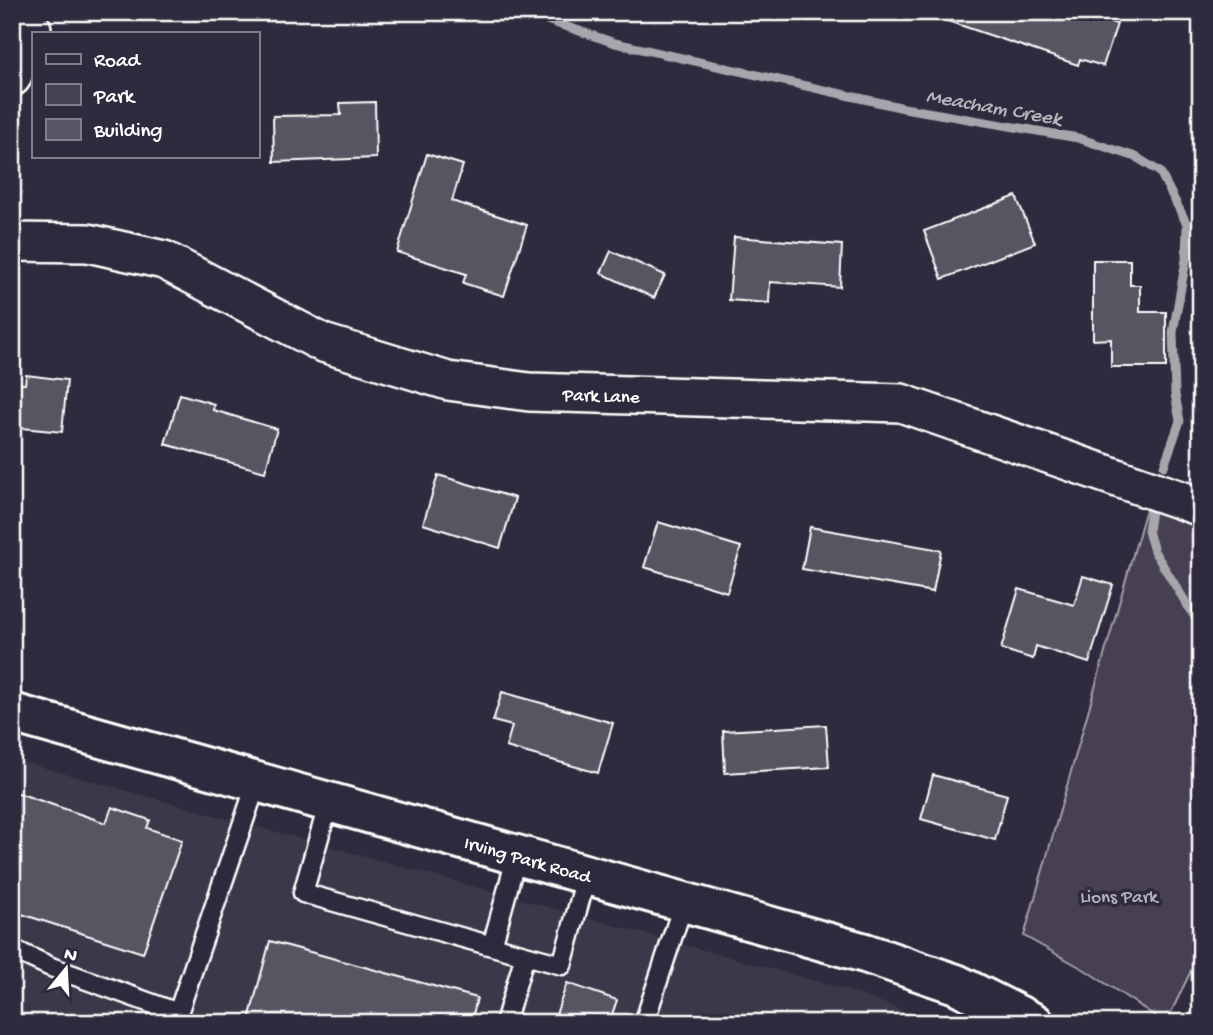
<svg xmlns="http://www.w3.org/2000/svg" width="1213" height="1035" font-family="'Gochi Hand',sans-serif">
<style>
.built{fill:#3c3749}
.green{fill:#464152;stroke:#a2a0a8;stroke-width:2}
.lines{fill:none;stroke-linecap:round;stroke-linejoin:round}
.stream{stroke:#a7a6ad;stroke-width:9}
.building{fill:#595564;stroke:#fff;stroke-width:2}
.service-casing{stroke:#fff;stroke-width:23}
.minor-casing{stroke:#fff;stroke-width:42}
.secondary-casing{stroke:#fff;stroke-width:44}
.service{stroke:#2f2a3d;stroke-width:18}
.minor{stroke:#2f2a3d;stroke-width:37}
.secondary{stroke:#2f2a3d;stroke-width:38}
.labels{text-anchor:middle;stroke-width:7;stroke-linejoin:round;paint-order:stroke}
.street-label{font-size:19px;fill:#fff;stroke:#2f2a3d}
.park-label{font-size:19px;fill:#b5b3ba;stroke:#2f2a3d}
.water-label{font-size:21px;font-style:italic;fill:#b6b4bb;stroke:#2f2a3d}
</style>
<rect width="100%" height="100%" fill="#2f2a3d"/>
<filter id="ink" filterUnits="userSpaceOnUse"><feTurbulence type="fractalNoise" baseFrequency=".0143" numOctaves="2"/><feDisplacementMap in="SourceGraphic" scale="14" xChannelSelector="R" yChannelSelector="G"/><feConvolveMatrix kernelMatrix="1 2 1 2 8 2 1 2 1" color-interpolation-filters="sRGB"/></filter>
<g filter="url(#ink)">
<!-- built -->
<path class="built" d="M12,759l836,231 89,33h-917l-8,-5z"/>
<!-- green -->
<path class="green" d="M1156,492l45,15v443l-35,73 -81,-53 -61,-34 122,-427z"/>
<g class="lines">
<!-- stream -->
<path class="stream" d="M523,12l92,31 289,65 174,30 58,19 24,15 27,52 -1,36 -13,72 2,62 5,27 -16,45
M1151,510l-3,21 6,20 42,68 5,3"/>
</g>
<!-- building -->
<path class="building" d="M936,12h175l-3,9 9,3 -14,42 -23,-7 -2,6 -142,-48z
M375,102l1,56 -102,4 -1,-46 68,-1 -1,-12z
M427,154l36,11 -11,36 75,24 -23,71 -41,-13 3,-9 -69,-22z
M1016,196l19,47 -93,36 -18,-48z
M734,237l108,8 -2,42 -70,-5 -1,21 -40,-3z
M611,251l54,24 -11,23 -53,-25z
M1093,260h37v25h10v27h26v55h-55v-28l-18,1z
M26,375l41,5 -5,52 -50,-5v-44l13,1z
M180,394l34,10 -1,6 64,19 -12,43 -100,-28z
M438,475l77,23 -15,50 -77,-24z
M658,522l83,25 -14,45 -83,-25z
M810,527l131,23 -8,42 -131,-23z
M1083,576l30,9 -24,78 -53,-17 -3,13 -32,-10 18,-60 55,16z
M502,692l111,31 -15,50 -92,-26 6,-21 -19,-5z
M826,725l3,42 -104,6 -2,-42z
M933,775l74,20 -12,45 -74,-21z
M12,791l94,32 6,-16 38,13 -3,8 35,12 -39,113 -131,-42z
M270,941l207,57 -6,25h-223z
M567,983l50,17 -8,23h-56z"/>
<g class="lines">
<!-- service casing -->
<g class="service-casing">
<path id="service" d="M329,802l-26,91 189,53
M517,855l-25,91 33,9
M12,949l39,18 127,46 79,-231
M505,1023l20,-68 37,10 25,-91
M644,1023l40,-121
M972,1023l8,-27"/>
</g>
<!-- minor casing -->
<g class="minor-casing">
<g id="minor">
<path d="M12,77l20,-48"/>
<path id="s1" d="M12,242l76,1 76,17 159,83 125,38 81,11 372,11 300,104"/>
</g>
</g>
<!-- secondary casing -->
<g class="secondary-casing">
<g id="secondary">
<path id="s2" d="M12,713l853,240 91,31 78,39"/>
</g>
</g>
<!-- service -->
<use href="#service" class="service"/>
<!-- minor -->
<use href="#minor" class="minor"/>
<!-- secondary -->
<use href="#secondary" class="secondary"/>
</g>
</g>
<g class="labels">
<!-- street labels -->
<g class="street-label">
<text dy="7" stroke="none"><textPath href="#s1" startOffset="618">Park Lane</textPath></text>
<text dy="7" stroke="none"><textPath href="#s2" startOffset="536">Irving Park Road</textPath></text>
</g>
<!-- park labels -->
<g class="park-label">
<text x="1119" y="902">Lions Park</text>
</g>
<!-- water labels -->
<g class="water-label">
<text transform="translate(994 106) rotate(10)" y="7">Meacham Creek</text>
</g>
</g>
<!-- margin -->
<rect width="1213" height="1035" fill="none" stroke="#2f2a3d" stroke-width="42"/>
<rect x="21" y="21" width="1171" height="993" fill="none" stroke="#fff" stroke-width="2.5" filter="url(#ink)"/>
<!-- legend -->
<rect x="32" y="32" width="228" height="126" fill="#2f2a3d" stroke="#827f8b" stroke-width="2"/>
<rect x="46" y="54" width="35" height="10" fill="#2f2a3d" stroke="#827f8b" stroke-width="2"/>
<text x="94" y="66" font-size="21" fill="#ffffff">Road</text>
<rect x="46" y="84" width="35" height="21" fill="#464152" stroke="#827f8b" stroke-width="2"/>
<text x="94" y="102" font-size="21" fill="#ffffff">Park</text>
<rect x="46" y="119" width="35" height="21" fill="#595564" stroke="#827f8b" stroke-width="2"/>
<text x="94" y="136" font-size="21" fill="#ffffff">Building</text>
<!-- north arrow -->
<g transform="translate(66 969) rotate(18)" stroke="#2f2a3d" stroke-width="5" paint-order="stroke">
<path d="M0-5L12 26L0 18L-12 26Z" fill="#ffffff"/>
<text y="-10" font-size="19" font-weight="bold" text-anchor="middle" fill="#ffffff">N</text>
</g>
</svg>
